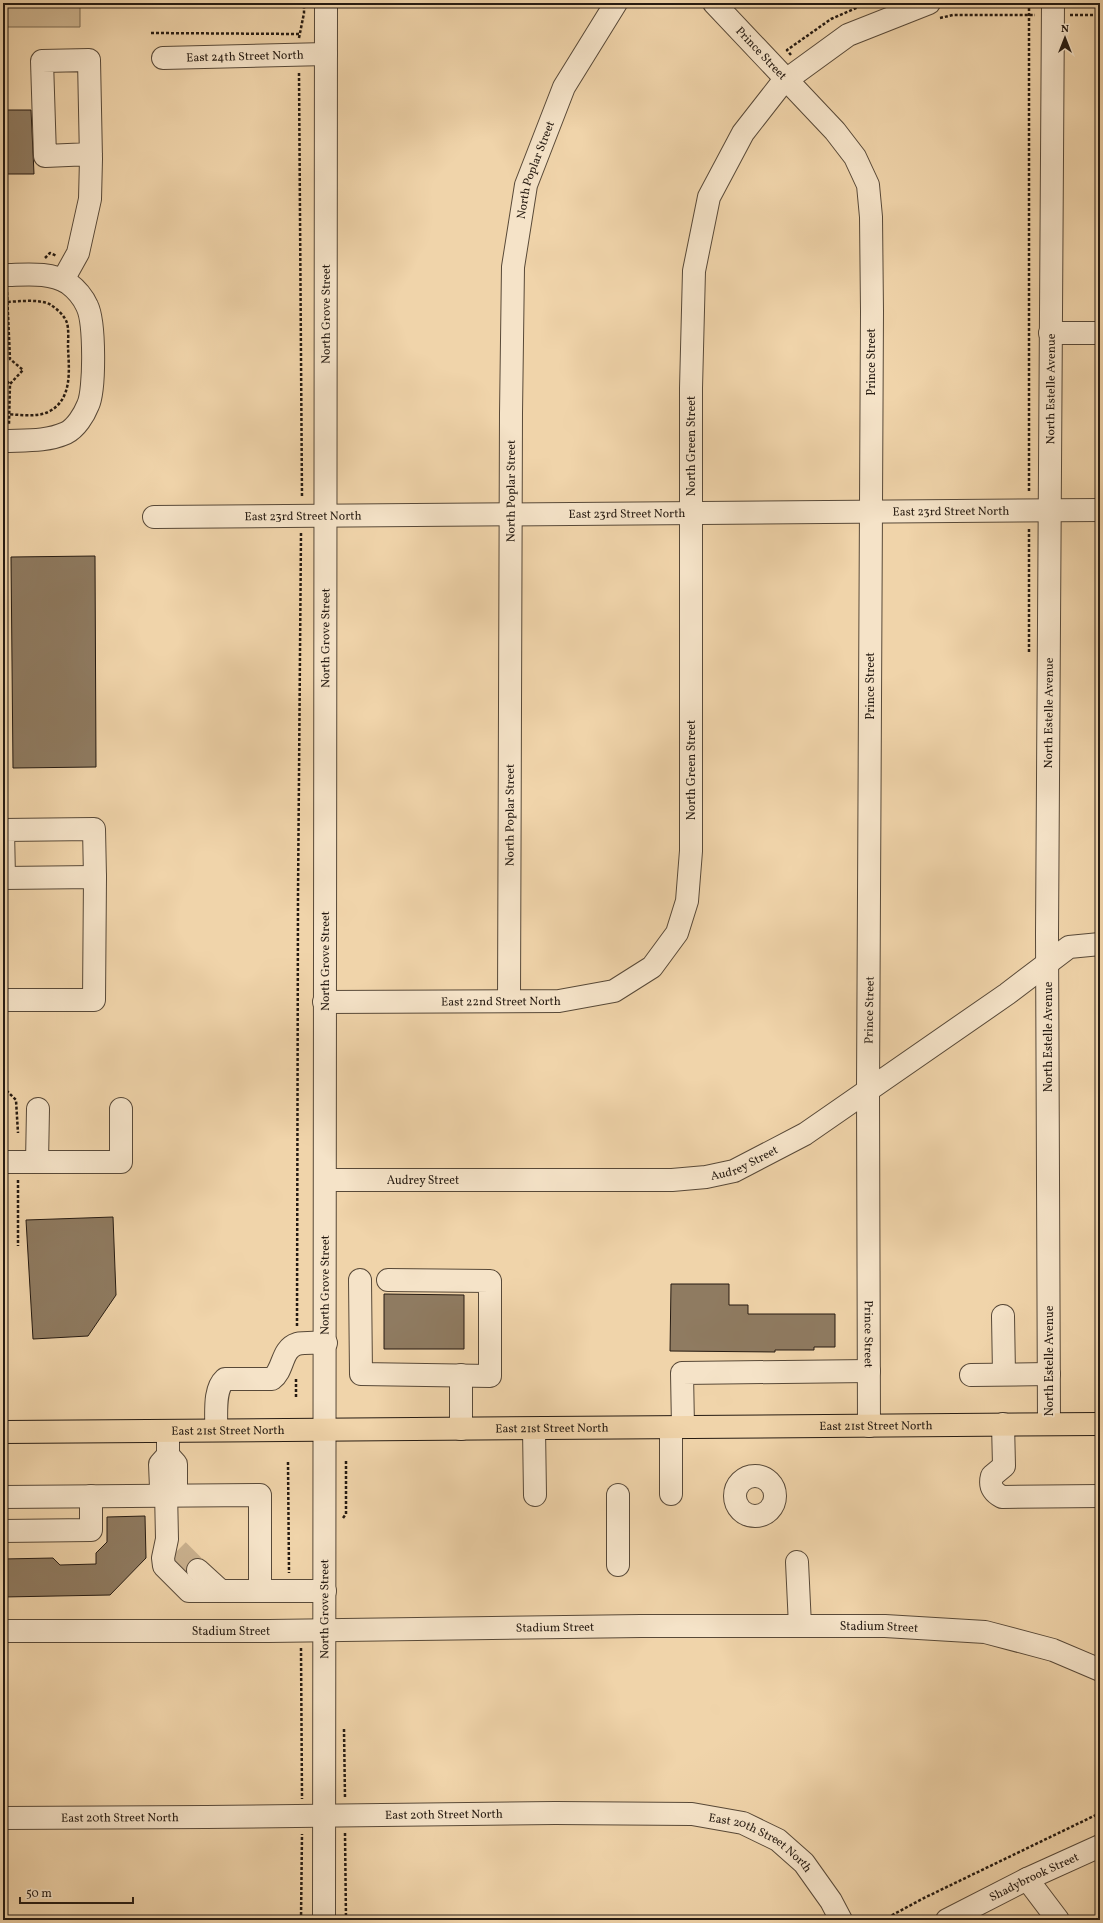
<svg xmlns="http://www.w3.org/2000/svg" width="1103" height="1923" font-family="Vollkorn,serif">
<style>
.green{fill:#ceb590;stroke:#7a6851}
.building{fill:#8f7b61;stroke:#261b12}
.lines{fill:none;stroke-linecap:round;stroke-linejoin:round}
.minor-tunnel{stroke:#c8af8c;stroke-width:22;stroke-dasharray:22 11;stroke-linecap:butt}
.minor-casing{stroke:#584938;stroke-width:24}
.major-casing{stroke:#261b12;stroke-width:24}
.path{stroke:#261b12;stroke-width:2.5;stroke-dasharray:3 2;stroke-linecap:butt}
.minor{stroke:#f5e3c8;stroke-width:22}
.major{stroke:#f0d4aa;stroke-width:22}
.labels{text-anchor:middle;stroke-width:4;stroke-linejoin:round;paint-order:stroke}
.street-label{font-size:12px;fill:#261b12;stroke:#f5e3c8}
</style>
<rect width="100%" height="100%" fill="#f0d4aa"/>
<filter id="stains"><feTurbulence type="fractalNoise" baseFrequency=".005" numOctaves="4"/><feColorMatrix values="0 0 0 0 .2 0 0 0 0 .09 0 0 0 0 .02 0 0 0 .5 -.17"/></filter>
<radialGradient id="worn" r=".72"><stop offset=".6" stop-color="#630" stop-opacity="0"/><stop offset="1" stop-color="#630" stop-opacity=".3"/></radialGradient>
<!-- green -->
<path class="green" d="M3,3h77v24h-77z"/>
<!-- building -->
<path class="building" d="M3,110h28l3,64h-31z
M95,556l1,211 -83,1 -2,-211z
M113,1217l3,78 -28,41 -55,3 -7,-119z
M671,1284h58v21h19v9h87v33h-21v3h-39v2l-105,-1z
M384,1294l80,1v54h-80z
M145,1516l1,42 -36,37 -107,2v-38l50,-1 7,7 36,-1v-11l11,-11v-25z"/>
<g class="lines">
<!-- minor-tunnel -->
<path class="minor-tunnel" d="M178,1550l20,20"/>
<!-- minor casing -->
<g class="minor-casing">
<g id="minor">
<path id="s1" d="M714,3l121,128 20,26 13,28 3,32 1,94 -4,779 1,336"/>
<path id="s2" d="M163,58l163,-4"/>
<path d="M3,275c21,0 46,-4 65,8 8,6 15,14 19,23 8,16 8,84 1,99 -4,10 -12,23 -22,28 -20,9 -42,7 -63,8"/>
<path d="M63,280l15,-27 12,-54 1,-40 -2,-99 -47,1 3,95 46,-2"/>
<path d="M1050,333h50"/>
<path id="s3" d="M154,517l946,-7"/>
<path d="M3,878l92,-1 -1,123h-91"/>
<path d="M4,878l-1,-48 91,-1 1,48"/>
<path id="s4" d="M509,1001l2,-588 2,-146 13,-82 38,-98 52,-84"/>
<path id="s5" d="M324,1002l235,-1 55,-10 38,-24 25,-34 10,-32 4,-50v-463l3,-117 15,-74 34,-64 39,-50 66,-48 81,-32"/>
<path d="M3,1162h118v-53"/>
<path d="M37,1162l1,-53"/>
<path id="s6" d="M325,1180h347l34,-3 28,-6 71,-37 202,-140 62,-47 31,-3"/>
<path d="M360,1280l1,94 129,2v-95l-102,-1"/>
<path d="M1003,1316l1,58"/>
<path d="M461,1375v54"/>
<path d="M971,1375l78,-1"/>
<path d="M1003,1424l1,42 -12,10c-3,11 1,16 10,21l98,-1"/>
<path id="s7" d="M1049,1424l-2,-490 6,-931"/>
<path d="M683,1427l-1,-54 187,-2"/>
<path d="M534,1429l1,66"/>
<path d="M216,1430c1,-15 -3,-40 9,-51h47c12,-9 9,-30 25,-35 8,-2 20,-1 29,-1"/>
<path d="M168,1431v24l-8,9 1,24 5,3 10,-3v-24l-8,-9"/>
<circle cx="755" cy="1496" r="20"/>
<path d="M166,1491l1,48 -4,19 1,8 25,25h71"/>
<path d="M671,1494v-66"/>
<path d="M618,1495v70"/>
<path d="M3,1497l257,-2v96h65"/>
<path d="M3,1531l88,-1v-34"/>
<path d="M797,1562l3,64"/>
<path d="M198,1570l23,21"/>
<path id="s8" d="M3,1631h266l372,-5h244l100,6 68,18 47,20"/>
<path id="s9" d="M3,1818l203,-1 349,-4 137,1 51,9 35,17 26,23 27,38 10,19"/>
<path d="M1027,1879l31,41"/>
<path id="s10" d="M324,1920l2,-1917"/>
<path id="s11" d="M947,1920l80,-41 73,-33"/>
</g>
</g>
<!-- major casing -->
<g class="major-casing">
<g id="major">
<path id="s12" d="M3,1432l1097,-8"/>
</g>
</g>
<!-- path -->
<path class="path" d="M1029,3v489
M1070,15h30
M940,18l13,-3h82
M151,33l148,1
M299,38l5,-25v-10
M791,55l-4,-5 44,-31 37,-16
M299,73l3,425
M45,258l5,-5 7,3
M7,292l3,67 13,11 -13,14 -1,40
M3,302c14,0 36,-4 48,3 6,4 14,11 16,18 2,7 1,17 1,24 1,23 5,53 -20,65 -12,6 -32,2 -45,2
M3,378l7,6
M1029,652v-124
M3,1087l13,13 2,33
M18,1180v66
M297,1326l1,-431 3,-362
M296,1397v-20
M288,1462l1,111
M343,1518l3,-4v-53
M301,1648l1,151
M344,1729l1,69
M345,1833l1,87
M301,1920l1,-86
M883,1920l41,-22 176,-85"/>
<!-- minor -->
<use href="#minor" class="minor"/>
<!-- major -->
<use href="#major" class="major"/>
</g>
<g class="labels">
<!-- street labels -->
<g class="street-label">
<text dy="4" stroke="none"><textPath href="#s1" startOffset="69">Prince Street</textPath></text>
<text dy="4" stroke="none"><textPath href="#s2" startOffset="82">East 24th Street North</textPath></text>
<text dy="4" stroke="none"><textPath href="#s4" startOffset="834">North Poplar Street</textPath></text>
<text dy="4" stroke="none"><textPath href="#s10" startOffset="1606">North Grove Street</textPath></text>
<text transform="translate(871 362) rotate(-90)" y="4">Prince Street</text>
<text dy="4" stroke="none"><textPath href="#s7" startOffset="1035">North Estelle Avenue</textPath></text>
<text transform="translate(691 446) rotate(-90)" y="4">North Green Street</text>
<text dy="4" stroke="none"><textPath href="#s4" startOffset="510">North Poplar Street</textPath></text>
<text dy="4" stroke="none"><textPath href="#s3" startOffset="797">East 23rd Street North</textPath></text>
<text dy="4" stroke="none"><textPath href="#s3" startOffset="473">East 23rd Street North</textPath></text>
<text dy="4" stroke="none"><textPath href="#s3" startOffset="149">East 23rd Street North</textPath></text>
<text dy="4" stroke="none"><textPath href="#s10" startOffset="1282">North Grove Street</textPath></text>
<text transform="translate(870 686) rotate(-90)" y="4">Prince Street</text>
<text dy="4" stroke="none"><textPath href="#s7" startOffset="711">North Estelle Avenue</textPath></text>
<text transform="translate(691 770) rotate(-90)" y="4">North Green Street</text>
<text dy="4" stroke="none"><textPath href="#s4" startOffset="186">North Poplar Street</textPath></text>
<text dy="4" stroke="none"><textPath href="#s10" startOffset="959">North Grove Street</textPath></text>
<text dy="4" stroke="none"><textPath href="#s5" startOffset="177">East 22nd Street North</textPath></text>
<text transform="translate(869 1010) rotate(-89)" y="4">Prince Street</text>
<text transform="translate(1048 1037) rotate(-90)" y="4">North Estelle Avenue</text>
<text dy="4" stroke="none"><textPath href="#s6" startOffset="422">Audrey Street</textPath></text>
<text dy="4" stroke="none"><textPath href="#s6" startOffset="98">Audrey Street</textPath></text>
<text dy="4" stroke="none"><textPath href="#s10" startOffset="635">North Grove Street</textPath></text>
<text dy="4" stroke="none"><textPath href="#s1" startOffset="1389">Prince Street</textPath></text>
<text transform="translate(1049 1361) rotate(-90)" y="4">North Estelle Avenue</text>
<text dy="4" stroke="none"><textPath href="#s12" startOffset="873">East 21st Street North</textPath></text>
<text dy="4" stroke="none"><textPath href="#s12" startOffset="549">East 21st Street North</textPath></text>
<text dy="4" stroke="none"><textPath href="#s12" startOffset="225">East 21st Street North</textPath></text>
<text dy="4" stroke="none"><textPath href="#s10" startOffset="311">North Grove Street</textPath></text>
<text dy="4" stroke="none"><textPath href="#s8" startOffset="876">Stadium Street</textPath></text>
<text dy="4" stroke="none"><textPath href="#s8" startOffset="552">Stadium Street</textPath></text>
<text dy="4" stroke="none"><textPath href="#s8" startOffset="228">Stadium Street</textPath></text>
<text dy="4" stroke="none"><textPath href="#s9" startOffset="441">East 20th Street North</textPath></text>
<text dy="4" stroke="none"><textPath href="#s9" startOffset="117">East 20th Street North</textPath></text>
<text dy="4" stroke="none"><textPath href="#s9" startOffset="765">East 20th Street North</textPath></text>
<text dy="4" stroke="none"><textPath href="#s11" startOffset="97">Shadybrook Street</textPath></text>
</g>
</g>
<!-- margin -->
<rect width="1103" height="1923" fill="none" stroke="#f0d4aa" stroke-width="16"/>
<rect x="4" y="4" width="1095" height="1915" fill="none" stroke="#261b12" stroke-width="2"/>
<rect x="8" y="8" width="1087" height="1907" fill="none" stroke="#261b12"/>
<!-- north arrow -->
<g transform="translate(1065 38)" stroke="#f5e3c8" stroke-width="3" paint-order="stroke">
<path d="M0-3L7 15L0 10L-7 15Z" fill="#261b12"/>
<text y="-6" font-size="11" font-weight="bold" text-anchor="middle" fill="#261b12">N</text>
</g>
<!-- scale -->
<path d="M20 1897v6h113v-6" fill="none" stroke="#261b12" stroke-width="2"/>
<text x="26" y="1897" font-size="12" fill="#261b12" stroke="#f5e3c8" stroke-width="3" paint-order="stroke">50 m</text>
<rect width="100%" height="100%" filter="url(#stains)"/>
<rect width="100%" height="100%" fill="url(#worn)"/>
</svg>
